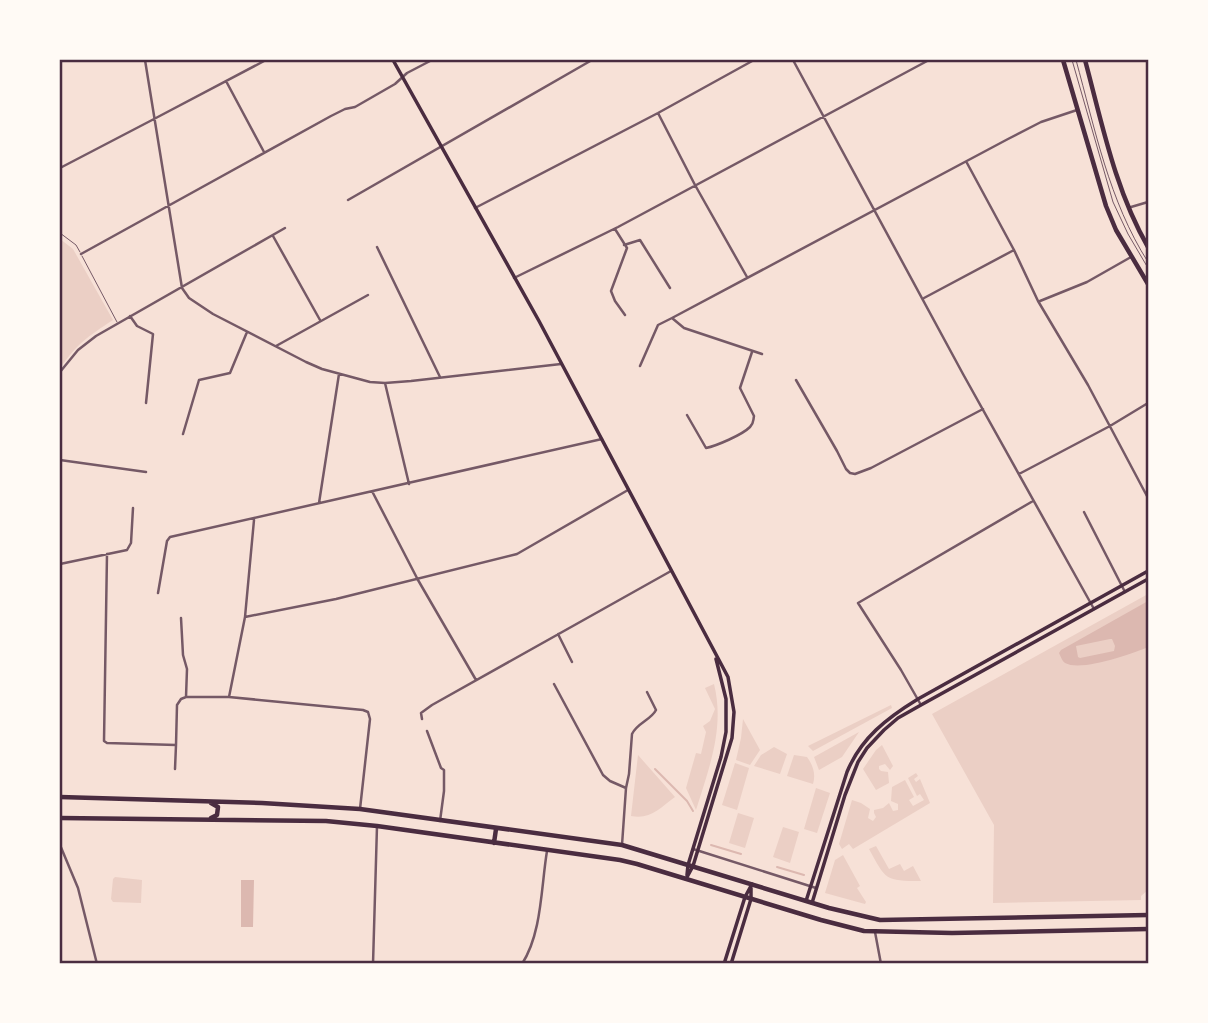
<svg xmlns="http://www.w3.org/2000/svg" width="1208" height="1023" font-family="'Sofia Sans Condensed',sans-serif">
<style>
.green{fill:#ebcfc5}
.water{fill:#dcb8b0;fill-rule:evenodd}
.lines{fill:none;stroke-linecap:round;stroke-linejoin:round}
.stream{stroke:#dcb8b0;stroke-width:2}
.service{stroke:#755966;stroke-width:1}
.minor{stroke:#755966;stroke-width:2.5}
.secondary{stroke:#4a2c40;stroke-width:3.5}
.primary{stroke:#4a2c40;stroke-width:4.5}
.neatline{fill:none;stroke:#4a2c40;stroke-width:2.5}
</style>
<rect width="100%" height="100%" fill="#f7e1d7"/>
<!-- green -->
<path class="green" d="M60,239l13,10 40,71c-26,17 -35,23 -53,48z
M1148,594v296l-7,6v4l-148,3 1,-78 -62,-111z
M714,684c11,44 -5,84 -18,126l-10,-22 10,-35 5,1 5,-22 -3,-6 7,-5 5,-12 -10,-21z
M891,705l1,3 -79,43 -5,-5z
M743,719l17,31 -10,15 -14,-5 5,-22z
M859,732l-17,25 -23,13 -5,-13z
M882,745l11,21 -3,4 -5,-6 -6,2v3l2,2 7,1 1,11 -13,7 -13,-21 13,-19z
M774,747l13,7 -7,20 -26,-8 7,-11z
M638,755l37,42c-15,11 -25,23 -44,19z
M794,755l13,2c6,8 9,17 6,27l-26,-8z
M735,763l14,5 -12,42 -15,-5z
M916,773l2,3 -4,3 2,3 4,-3 10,24 -77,46 -4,-5 -7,5 -3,-5 13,-44 9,3 9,6 -2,9 5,3 3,-4 -2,-4v-3l9,-2 6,-5 4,8 5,-1v-6l-7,-3 1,-14 13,-7 9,17 -5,3 4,6 11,-6 -4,-6 -3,2 -9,-18z
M816,788l14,5 -13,40 -13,-4z
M738,813l16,5 -9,30 -16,-5z
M783,827l16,5 -9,31 -17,-6z
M876,846l13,23 11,-5 4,7 9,-5 8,15c-36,0 -35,-1 -52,-32z
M843,855l17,31 -3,2 9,14 -1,2 -40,-11 10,-33z
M115,877l27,3 -1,23 -28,-1 -2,-3 2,-20z"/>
<!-- water -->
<path class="water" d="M1148,601v46c-16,7 -67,25 -83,16 -3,-2 -4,-6 -6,-10l2,-3zM1110,639h2l3,7 -1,5 -34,7 -2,-1 -2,-11z
M241,880h13l-1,47h-12z"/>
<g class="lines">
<!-- stream -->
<path class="stream" d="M655,769l32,32 6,10
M711,845l30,9
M777,867l27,8"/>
<!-- service -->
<path class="service" d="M1072,60l41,142 15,32 20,34
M1076,60c19,69 33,141 72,202
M60,233l16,12 4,7
M82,256l35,66"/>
<!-- minor -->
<path class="minor" d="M145,60l37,228 7,10 24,16 93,48 16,7 48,13 15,1 26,-2 150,-17
M793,60l170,314 131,235
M226,81l38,71
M658,113l37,72 52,92
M967,163l47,87 24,51 50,84 60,113
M60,168l94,-49 112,-59
M348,200l244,-140
M1131,207l17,-5
M475,208l183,-95 96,-53
M615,229l12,19 -16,43 4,10 10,14
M273,236l47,84
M624,245l16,-5 30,48
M377,247l63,130
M81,254l250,-138 14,-7 10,-2 40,-23 12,-11 25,-13
M514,278l104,-51 311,-167
M924,298l90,-48
M1040,301l47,-19 44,-25
M130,316l7,10 16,8 -7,69
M672,318l336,-179 33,-17 36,-12
M276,346l92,-51
M640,366l18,-41 14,-7 12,10 78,26
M60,372l18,-22 18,-14 189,-108
M796,380l41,71 9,18 4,4 5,1 16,-6 112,-59
M385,383l24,101
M687,415l19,33c10,-2 36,-13 44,-21 4,-4 3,-6 4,-11l-14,-28 12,-36
M183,434l16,-54 31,-7 17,-41
M60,460l86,12
M1019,474l91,-48 38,-23
M373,493l45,87 58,100
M319,503l20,-129
M1084,512l41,80
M107,554l-3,187 3,2 69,2 1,-40 4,-6 5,-2h43l134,13 5,2 2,7 -10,90
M60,564l67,-14 4,-7 2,-35
M158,593l9,-52 3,-4 432,-98
M245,617l91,-18 181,-45 111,-64
M181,618l2,37 4,14 -1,28
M558,634l14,28
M554,684l49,91 7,6 16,7 -4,57
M229,697l16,-80 9,-97
M921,705l-20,-35 -43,-67 175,-102
M422,719l-1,-6 11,-8 239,-134
M427,731l14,37 3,2v21l-4,30
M175,769l1,-24
M626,788l3,-14 3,-40c5,-11 19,-14 24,-24l-9,-18
M60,845l18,43 19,76
M693,849l123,39
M875,932l6,32
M373,964l4,-138
M522,964c20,-31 19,-77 25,-113"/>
<!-- secondary -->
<path class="secondary" d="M393,60l146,261 189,356 6,35 -2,26 -39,128 -7,13
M687,875l1,-10 33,-108 5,-25v-33l-10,-40
M806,901l41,-129c14,-34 40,-54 71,-73l230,-128
M812,903l33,-108 13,-33 9,-14 17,-18 14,-12 23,-13 227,-126
M724,964l21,-67 7,-13
M731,964l20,-65v-11"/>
<!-- primary -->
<path class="primary" d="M1063,60l43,146 10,24 32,54
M1085,60c17,63 30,130 63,187
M60,797l202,6 98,6 262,36 207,63 51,12 268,-5
M60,818l266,3 51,5 243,34 17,4 184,56 43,11 88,2 196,-4
M211,818l6,-3 1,-8 -7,-4
M494,843l2,-14"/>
</g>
<!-- border -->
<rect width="1208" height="1023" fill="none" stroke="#fffaf5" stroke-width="122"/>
<rect x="61" y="61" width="1086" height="901" class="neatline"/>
</svg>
